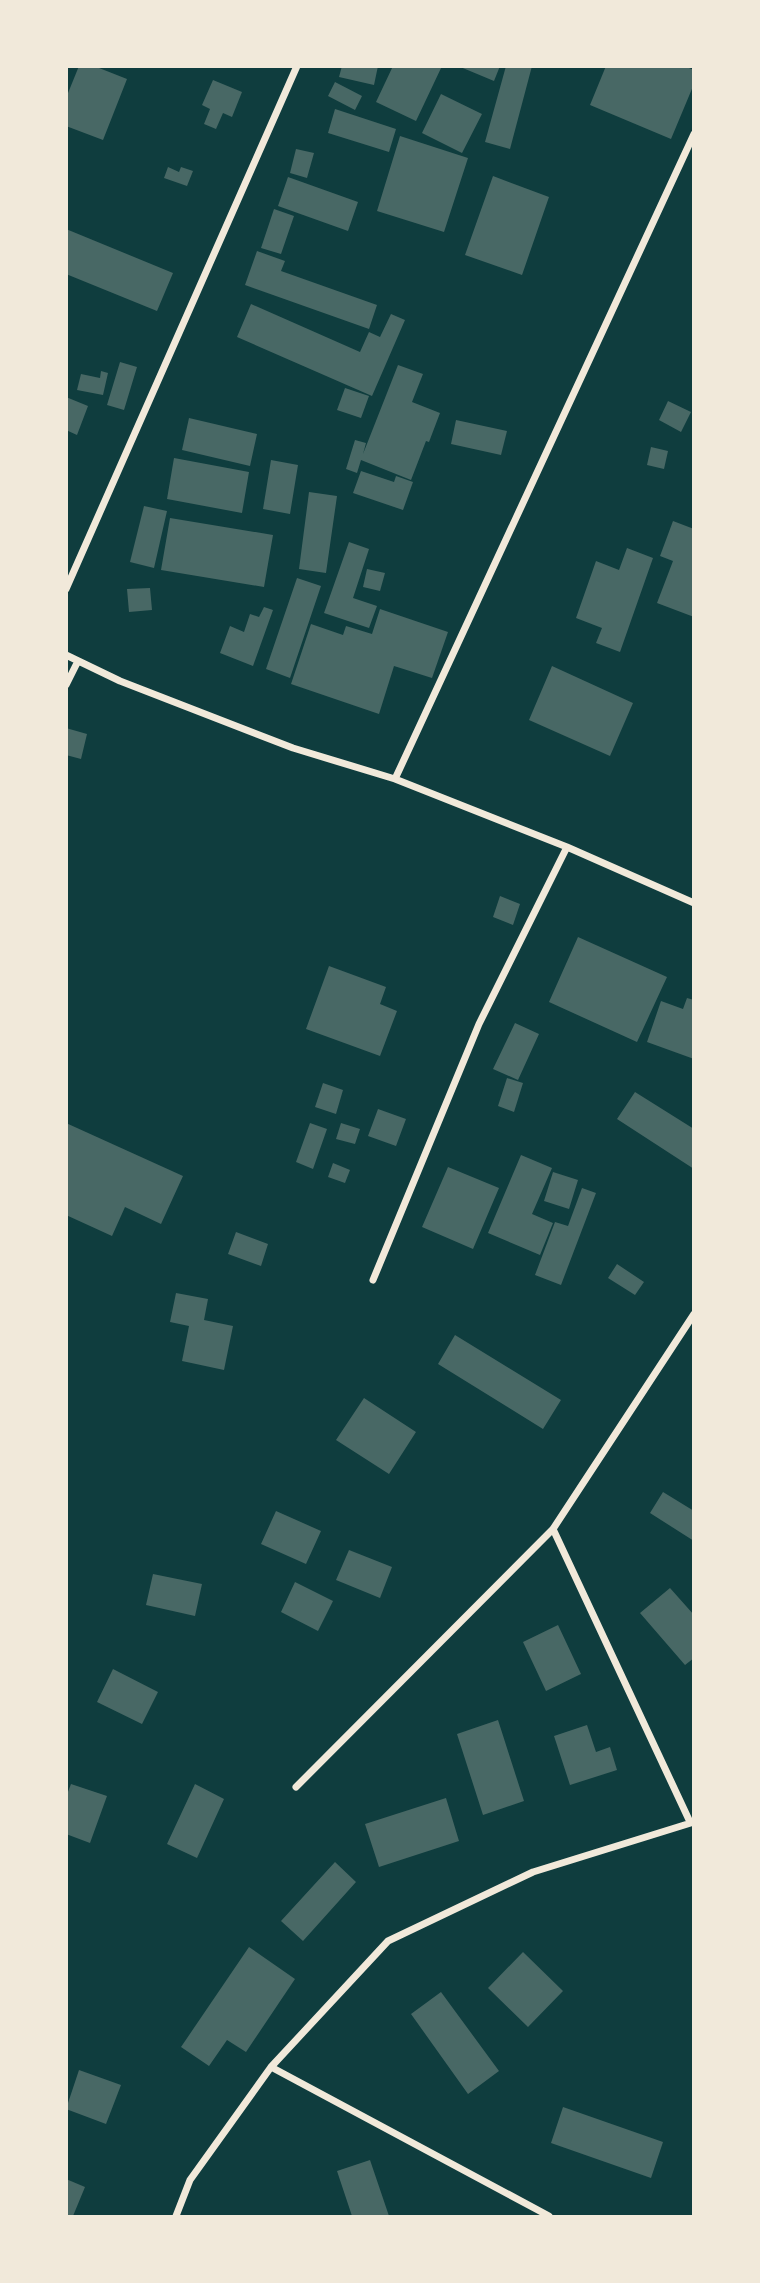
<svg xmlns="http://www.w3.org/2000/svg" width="760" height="2283" font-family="'Public Sans',sans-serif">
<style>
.building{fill:#486865}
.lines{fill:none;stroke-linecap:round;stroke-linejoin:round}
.minor{stroke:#f1e9da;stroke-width:7}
</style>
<rect width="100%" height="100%" fill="#0f3d3e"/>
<!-- building -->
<path class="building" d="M79,66h15l33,13 -24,61 -37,-14v-28z
M342,66h36l-4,19 -35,-8z
M393,66h49l-26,55 -40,-19z
M458,66h42l-6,15z
M506,66h26l-22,83 -25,-7z
M606,66h78l10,4v14l-23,55 -81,-34z
M213,80l29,12 -10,25 -9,-4 -7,16 -12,-5 6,-15 -8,-4z
M335,82l27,14 -7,14 -27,-14z
M441,94l41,20 -20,39 -40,-20z
M335,109l61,20 -7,23 -61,-19z
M400,136l68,22 -24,74 -67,-21z
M296,149l18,4 -7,25 -17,-5z
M168,167l11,5 2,-5 12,4 -6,15 -23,-8z
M493,176l56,21 -27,78 -57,-20z
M288,177l70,25 -10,29 -70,-25z
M274,209l20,7 -13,38 -20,-6z
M66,229l107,44 -16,38 -91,-37z
M257,251l28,10 -4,10 96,34 -8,24 -124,-44z
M251,304l109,48 9,-20 11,5 11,-23 14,6 -33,76 -135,-59z
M120,362l17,5 -13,43 -17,-5z
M398,365l25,9 -11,28 28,11 -11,29 -3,-1 -15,39 -50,-20 -4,13 -11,-4 9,-29 11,3 -3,11z
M101,371l7,2 -5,22 -26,-5 4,-16 19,4z
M345,388l24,8 -8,22 -24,-8z
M66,397l22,9 -11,29 -11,-5z
M668,401l23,11 -10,20 -22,-12z
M189,418l68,16 -7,32 -68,-16z
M456,420l51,11 -6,24 -50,-11z
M651,447l17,4 -4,18 -17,-4z
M174,458l75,14 -7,41 -75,-14z
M271,460l27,5 -8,49 -27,-5z
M361,471l33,11 2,-6 17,6 -10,28 -50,-17z
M309,492l28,4 -11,77 -27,-4z
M144,506l23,5 -13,57 -24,-6z
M170,518l103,17 -9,52 -103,-17z
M673,521l21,8v88l-37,-14 16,-42 -13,-5z
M349,542l20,7 -16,49 24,8 -8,22 -45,-15z
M627,548l26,10 -33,94 -24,-9 6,-15 -26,-10 20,-57 23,9z
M367,569l18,4 -5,18 -17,-4z
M297,578l24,8 -31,92 -24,-9z
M150,588l2,22 -23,2 -2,-23z
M264,607l9,3 -20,56 -33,-13 10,-27 14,6 6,-18 9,3z
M380,609l68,23 -16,46 -38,-12 -15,48 -88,-30 20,-60 32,11 3,-9 26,8z
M552,666l81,37 -23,53 -81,-36z
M66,728l21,6 -6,25 -15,-4z
M500,896l20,8 -7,21 -20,-8z
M578,937l89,40 -30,65 -88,-40z
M329,966l57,21 -6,17 17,7 -17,45 -74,-27z
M687,998l7,2v59l-47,-17 14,-41 22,8z
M515,1023l24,11 -21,46 -25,-11z
M507,1078l16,5 -9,29 -16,-6z
M323,1083l20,7 -7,24 -21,-7z
M635,1092l59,37v40l-77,-50z
M378,1109l28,10 -10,27 -28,-10z
M66,1123l117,53 -22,48 -36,-17 -13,29 -46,-21z
M310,1123l17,6 -14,40 -17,-7z
M341,1123l19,6 -5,15 -19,-5z
M521,1155l31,13 -20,46 21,9 -13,32 -52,-22z
M333,1163l17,7 -5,13 -17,-6z
M448,1167l51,21 -26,61 -51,-22z
M553,1172l25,8 -9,29 -25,-8z
M582,1188l14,5 -35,92 -26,-10 20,-53 13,4z
M236,1232l32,12 -7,22 -33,-12z
M617,1264l27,18 -9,13 -27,-17z
M176,1293l32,6 -4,21 29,6 -9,44 -42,-9 7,-35 -19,-4z
M455,1335l106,65 -18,29 -105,-65z
M364,1398l52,34 -27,42 -53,-34z
M663,1492l31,19v30l-44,-28z
M276,1511l45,20 -15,33 -45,-20z
M349,1550l43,17 -12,31 -44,-18z
M153,1574l49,10 -7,32 -49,-11z
M295,1582l38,19 -15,30 -37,-19z
M670,1588l24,27v43l-9,7 -45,-52z
M558,1625l23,49 -35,17 -23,-49z
M113,1669l45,23 -16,32 -45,-22z
M498,1720l26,81 -41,14 -26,-81z
M587,1725l9,27 14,-5 7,23 -47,15 -16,-49z
M71,1784l36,12 -17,47 -24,-9v-37z
M195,1784l29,15 -27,59 -30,-14z
M446,1798l13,43 -80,26 -14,-43z
M335,1862l21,20 -53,59 -22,-20z
M249,1947l46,32 -49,73 -19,-12 -18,26 -28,-19z
M523,1952l40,39 -35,36 -40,-39z
M441,1992l58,79 -31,23 -57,-80z
M79,2070l42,15 -15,39 -40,-15z
M563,2107l100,35 -12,36 -100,-35z
M370,2160l19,56h-37l-15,-45z
M66,2179l19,8 -12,29h-7z"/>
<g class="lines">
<!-- minor -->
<path class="minor" d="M66,589l231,-523
M66,655l54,26 173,67 102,31 172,68 127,56
M66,685l12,-24
M395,779l299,-645
M373,1280l106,-256 88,-177
M553,1529l137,293
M296,1787l257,-258 141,-215
M271,2067l278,149
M176,2216l14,-36 81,-113 117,-126 145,-69 161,-50"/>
</g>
<!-- border -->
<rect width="760" height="2283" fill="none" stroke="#f1e9da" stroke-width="136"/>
</svg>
